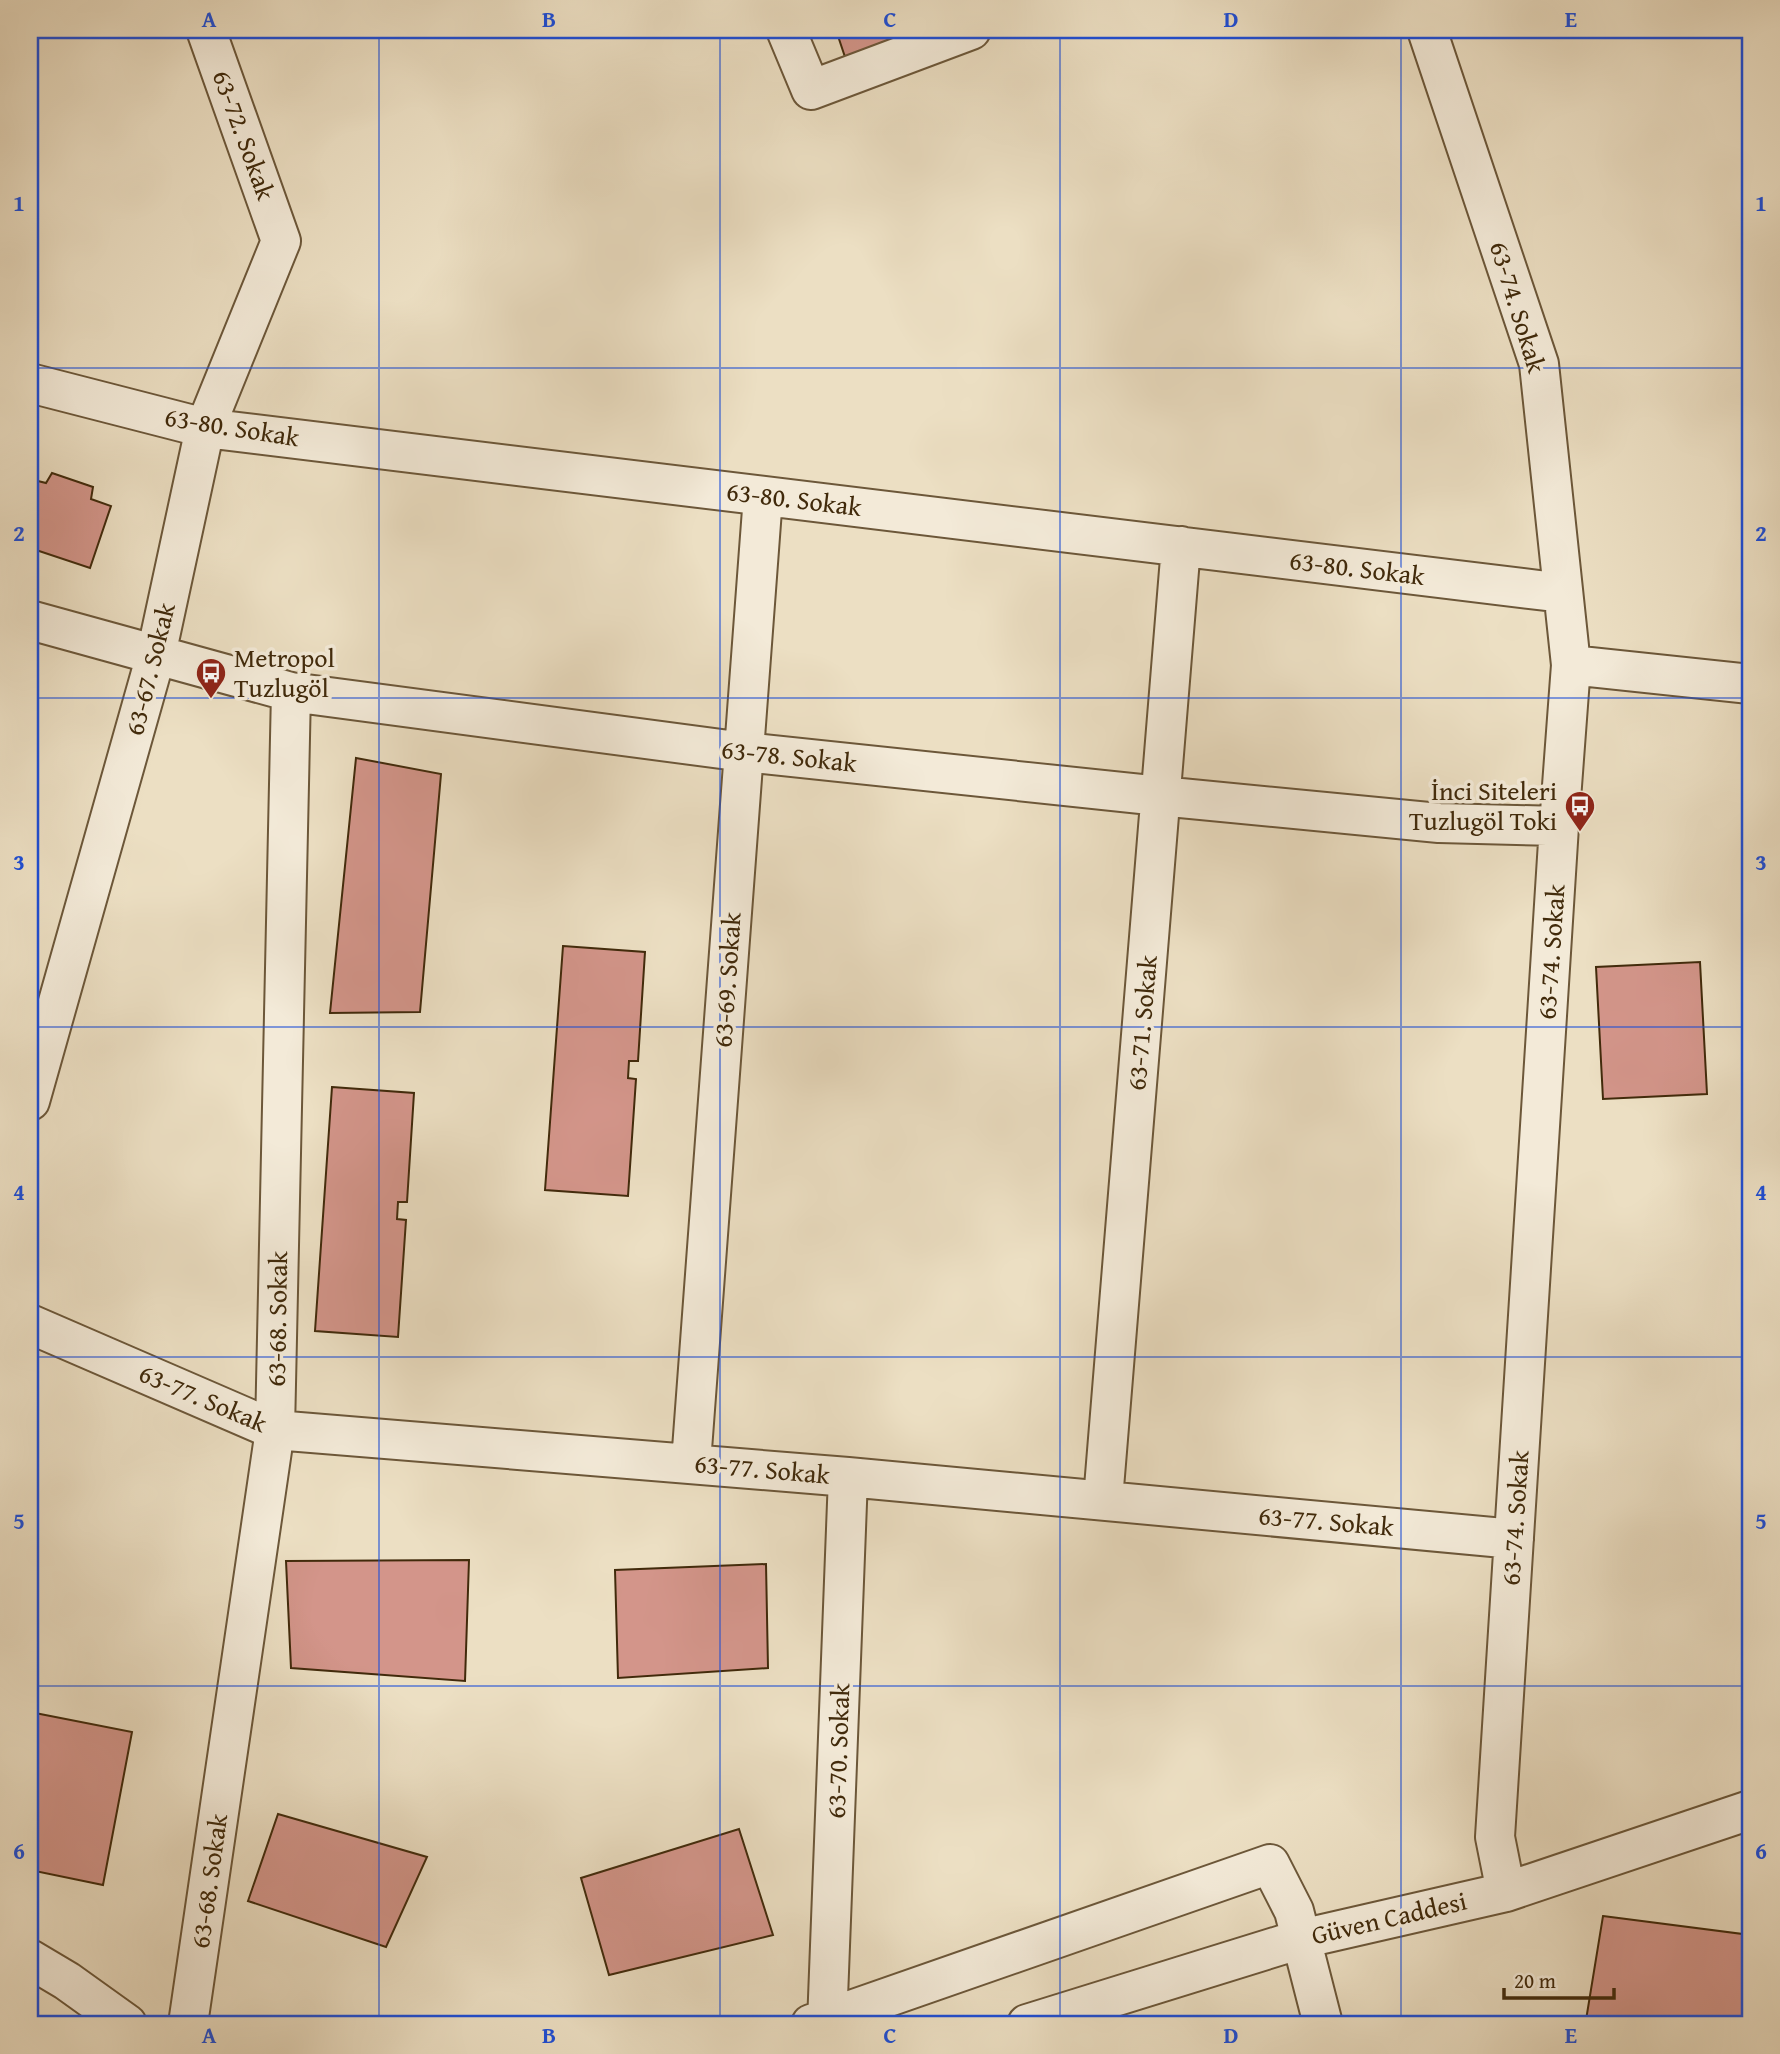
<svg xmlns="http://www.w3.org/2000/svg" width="1780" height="2054" font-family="'Gentium Book Plus',serif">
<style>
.building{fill:#d3958a;stroke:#412a0b;stroke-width:2}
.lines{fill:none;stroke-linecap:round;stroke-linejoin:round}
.street-casing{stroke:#6c5739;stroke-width:42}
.street{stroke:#f3ead8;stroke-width:38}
.grid{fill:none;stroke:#1d4ed8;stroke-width:2;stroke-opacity:0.55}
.labels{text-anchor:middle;stroke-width:7;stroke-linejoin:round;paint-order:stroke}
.street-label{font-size:26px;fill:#412a0b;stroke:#f3ead8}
.poi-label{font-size:26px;fill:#412a0b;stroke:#f3ead8;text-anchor:start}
.neatline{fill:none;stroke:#1d4ed8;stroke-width:2.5}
.grid-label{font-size:23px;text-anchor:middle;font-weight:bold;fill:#1d4ed8}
</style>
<rect width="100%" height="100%" fill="#ecdfc3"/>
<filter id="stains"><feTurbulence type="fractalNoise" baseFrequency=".00286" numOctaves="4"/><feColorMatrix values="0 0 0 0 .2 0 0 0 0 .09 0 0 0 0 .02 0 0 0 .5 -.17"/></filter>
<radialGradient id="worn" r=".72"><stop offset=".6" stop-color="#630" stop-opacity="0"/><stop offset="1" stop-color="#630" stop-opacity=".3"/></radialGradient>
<!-- building -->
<path class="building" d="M836,30h79l-70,27z
M52,473l41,14 -2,12 20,7 -21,62 -60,-20v-69l16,4z
M356,758l85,16 -21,238 -90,1z
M1746,761h4v75z
M563,946l82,6 -7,109h-9l-1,17 8,1 -8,117 -83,-6z
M1700,962l7,132 -104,5 -7,-132z
M332,1087l82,6 -7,109h-9l-1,17 9,1 -8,117 -83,-6z
M469,1560l-4,121 -174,-13 -5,-107z
M766,1564l2,104 -150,10 -3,-108z
M30,1712l102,20 -29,153 -73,-15z
M278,1814l149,43 -41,90 -138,-46z
M739,1829l34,106 -164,40 -28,-97z
M1603,1916l147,19v89h-97l-67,-4z"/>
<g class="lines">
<!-- street casing -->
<g class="street-casing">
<path id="street" d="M786,30l25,60 160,-60
M1427,30l112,334 32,301 -12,161 -64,1011 11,55
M30,383l175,45 1358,165
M30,620l261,72 453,60 416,44 279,27 120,3
M1571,665l179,19
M30,1101l126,-446 49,-227 76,-187 -75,-211
M30,1324l245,106 573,47 666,62
M691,1463l72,-967
M1103,1500l78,-954
M30,1959l37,22 60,43
M188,2024l87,-594 16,-738
M811,2024l459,-160 24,47 29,113
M827,2024l21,-547
M1027,2024l274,-85 205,-47 244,-82"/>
</g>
<!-- street -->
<use href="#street" class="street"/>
</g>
<!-- grid -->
<path class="grid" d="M379,30v1994M720,30v1994M1060,30v1994M1401,30v1994M30,368h1720M30,698h1720M30,1027h1720M30,1357h1720M30,1686h1720"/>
<!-- icons -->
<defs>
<g id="bus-pin" transform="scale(1.575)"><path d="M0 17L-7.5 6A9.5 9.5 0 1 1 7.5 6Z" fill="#8f2418" stroke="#f3ead8"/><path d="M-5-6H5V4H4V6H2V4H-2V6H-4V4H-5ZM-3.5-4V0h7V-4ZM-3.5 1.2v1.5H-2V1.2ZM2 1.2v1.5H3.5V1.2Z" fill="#fff"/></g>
</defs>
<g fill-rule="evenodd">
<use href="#bus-pin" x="211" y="673"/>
<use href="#bus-pin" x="1580" y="806"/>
</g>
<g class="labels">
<!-- street labels -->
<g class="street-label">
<text transform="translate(244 135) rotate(70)" y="9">63-72. Sokak</text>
<text transform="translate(1518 307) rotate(73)" y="9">63-74. Sokak</text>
<text transform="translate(232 427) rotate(9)" y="9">63-80. Sokak</text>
<text transform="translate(794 499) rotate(7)" y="9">63-80. Sokak</text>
<text transform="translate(1357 568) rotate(7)" y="9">63-80. Sokak</text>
<text transform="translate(150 669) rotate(-76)" y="9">63-67. Sokak</text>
<text transform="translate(789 756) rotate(6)" y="9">63-78. Sokak</text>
<text transform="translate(1551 952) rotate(-86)" y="9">63-74. Sokak</text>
<text transform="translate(727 980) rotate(-86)" y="9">63-69. Sokak</text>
<text transform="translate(1142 1023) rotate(-85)" y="9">63-71. Sokak</text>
<text transform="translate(277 1319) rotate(-89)" y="9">63-68. Sokak</text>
<text transform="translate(203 1398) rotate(23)" y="9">63-77. Sokak</text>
<text transform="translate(762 1469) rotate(5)" y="9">63-77. Sokak</text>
<text transform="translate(1515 1518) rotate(-86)" y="9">63-74. Sokak</text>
<text transform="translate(1326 1521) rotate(5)" y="9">63-77. Sokak</text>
<text transform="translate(838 1751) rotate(-88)" y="9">63-70. Sokak</text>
<text transform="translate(209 1881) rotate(-82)" y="9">63-68. Sokak</text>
<text transform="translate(1389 1918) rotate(-13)" y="9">Güven Caddesi</text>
</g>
<!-- poi labels -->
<g class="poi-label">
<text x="234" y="667">Metropol<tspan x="234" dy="30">Tuzlugöl</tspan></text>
<text x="1557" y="800" text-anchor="end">İnci Siteleri<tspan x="1557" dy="30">Tuzlugöl Toki</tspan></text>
</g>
</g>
<!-- margin -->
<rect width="1780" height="2054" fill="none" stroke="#ecdfc3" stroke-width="77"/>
<!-- scale -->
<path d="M1504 1988v10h110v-10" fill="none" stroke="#412a0b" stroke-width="3.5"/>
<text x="1514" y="1988" font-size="21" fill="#412a0b" stroke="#f3ead8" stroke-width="5" paint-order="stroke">20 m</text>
<rect x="38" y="38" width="1704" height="1978" class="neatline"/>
<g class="grid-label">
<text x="209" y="27">A</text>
<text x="549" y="27">B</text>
<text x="890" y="27">C</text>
<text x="1231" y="27">D</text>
<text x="1571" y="27">E</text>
<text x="19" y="211">1</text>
<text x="1761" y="211">1</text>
<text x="19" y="541">2</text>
<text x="1761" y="541">2</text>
<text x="19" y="870">3</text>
<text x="1761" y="870">3</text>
<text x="19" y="1200">4</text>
<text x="1761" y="1200">4</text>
<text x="19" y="1529">5</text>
<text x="1761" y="1529">5</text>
<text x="19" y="1859">6</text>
<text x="1761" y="1859">6</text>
<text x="209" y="2043">A</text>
<text x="549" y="2043">B</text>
<text x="890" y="2043">C</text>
<text x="1231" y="2043">D</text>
<text x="1571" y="2043">E</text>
</g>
<rect width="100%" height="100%" filter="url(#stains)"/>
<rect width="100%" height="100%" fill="url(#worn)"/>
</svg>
